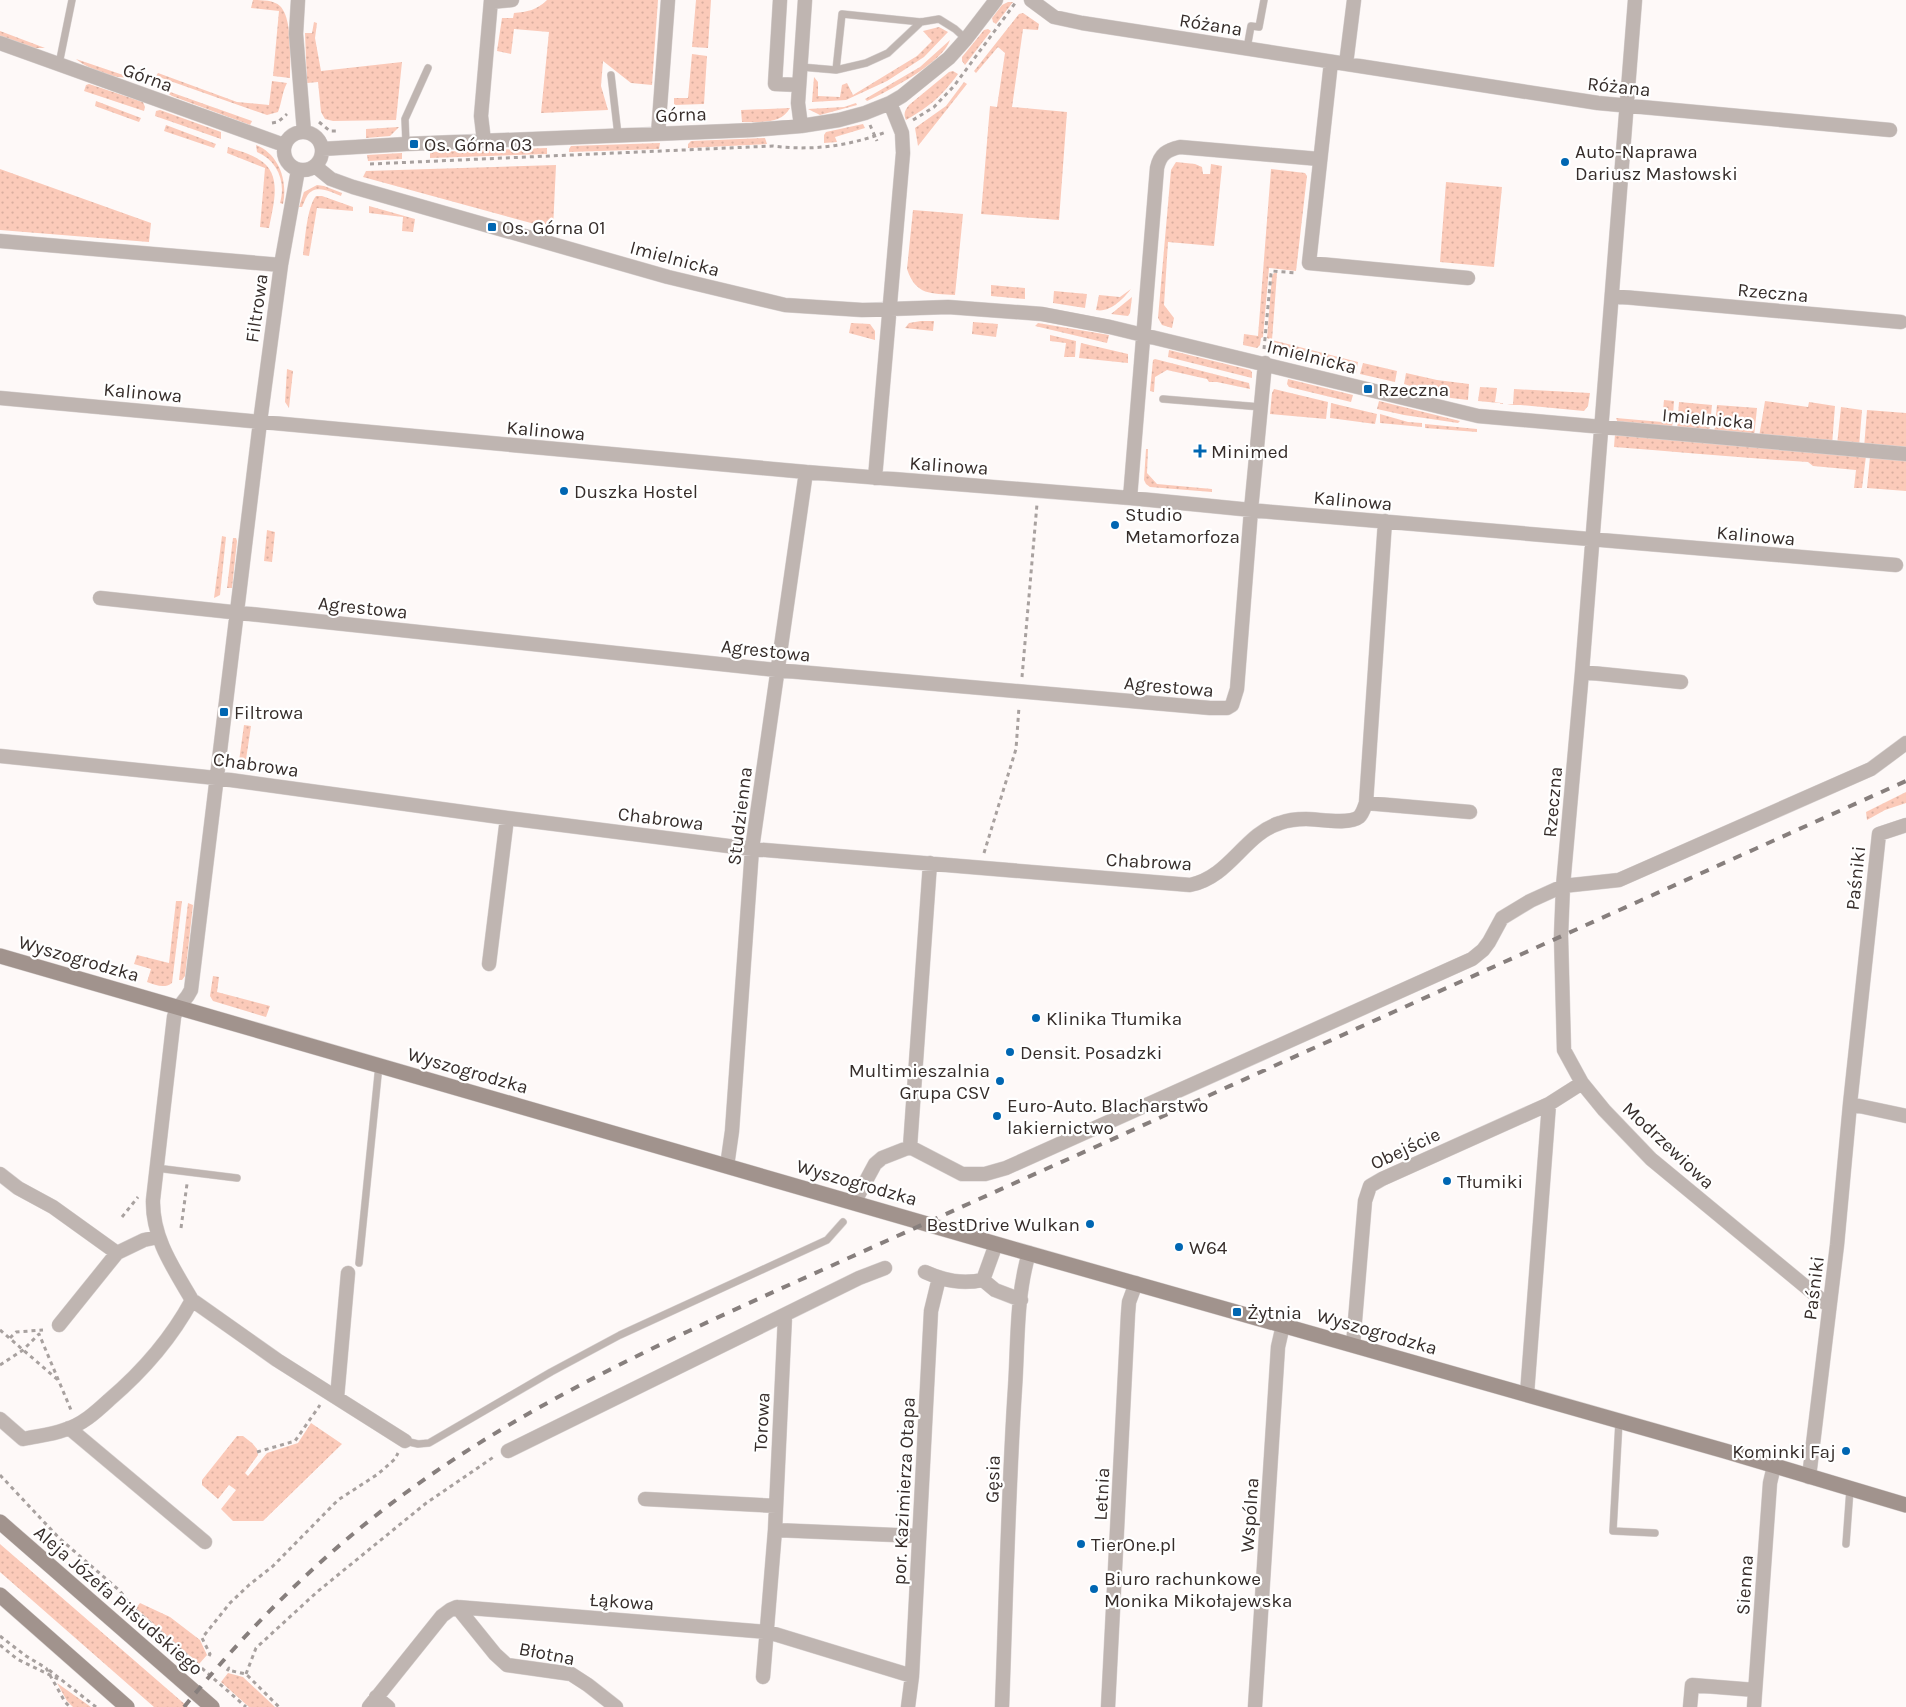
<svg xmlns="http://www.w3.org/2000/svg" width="1906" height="1707" font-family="Karla,sans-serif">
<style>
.green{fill:url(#green-dots)}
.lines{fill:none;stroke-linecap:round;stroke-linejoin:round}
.lane-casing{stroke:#dad4d3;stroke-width:8}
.street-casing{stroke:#dad4d3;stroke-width:15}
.secondary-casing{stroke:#dad4d3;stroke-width:16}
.path{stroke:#a8a19f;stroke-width:3;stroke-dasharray:4 4;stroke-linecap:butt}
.lane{stroke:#bfb5b1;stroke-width:7}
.street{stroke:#bfb5b1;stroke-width:14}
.secondary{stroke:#a1938d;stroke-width:15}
.rail{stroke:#877f7d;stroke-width:4;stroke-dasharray:9 9;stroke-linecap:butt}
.poi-dot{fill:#0066b2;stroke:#fff;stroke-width:2}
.labels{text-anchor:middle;stroke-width:4.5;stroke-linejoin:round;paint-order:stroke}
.street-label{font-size:19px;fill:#362d2a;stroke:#fff}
.poi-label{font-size:19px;fill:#362d2a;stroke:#fff;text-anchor:start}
</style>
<defs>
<pattern id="green-dots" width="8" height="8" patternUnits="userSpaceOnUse" patternTransform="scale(1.25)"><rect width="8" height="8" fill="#fbcab9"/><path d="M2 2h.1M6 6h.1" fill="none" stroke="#d8ae9f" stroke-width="1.8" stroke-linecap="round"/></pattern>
</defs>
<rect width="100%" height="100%" fill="#fef9f8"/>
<!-- green -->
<path class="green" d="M253,0c8,0 21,0 27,6 13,13 10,54 10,72l-17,-2 6,-65 -28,-3z
M547,0h111l-6,85 -21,-2 -28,-22 -2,25 7,24 -67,3 8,-81 -35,-3 -3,25 -14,-3 5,-33h11l1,-5c13,-1 23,-3 33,-13z
M696,0h15l-3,48 -16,-1z
M1008,2h5l-17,22 -3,-2 -1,-4 10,-13z
M1023,13l16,11 -1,6 -15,-1 -11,78 55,5 -8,108 -78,-6 9,-108 7,1 8,-54 -7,-6 -22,26 -2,-2 45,-57z
M314,22l3,1 -2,15 6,33 81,-9 -6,58 -63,1 -8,-2 -4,-7 -3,-30 -11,1 -2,-50h7z
M939,27l9,5 -24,25 -37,24 -41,19 -34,2 2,-25 4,5v14l22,1 2,-12 5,-2 6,12 64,-39 15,-15 -9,-10z
M988,29l3,2 -26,34 -3,-4v-4l22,-27z
M0,31l45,17h-13l-32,-12z
M950,40c-7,23 -62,51 -83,61l-2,-2 55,-32z
M692,54l15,2 -3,48 -30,1v-7h14z
M76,59l53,18c-13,3 -43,-9 -53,-18z
M953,71l5,3c-17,23 -28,32 -52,46 -3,-6 -1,-10 3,-15l40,-33z
M158,73l79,29 32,3 3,-24 15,2c-5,9 -5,19 -9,29l-11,3 -111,-39z
M964,82l3,2 -49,62 -3,-18 31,-22z
M89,84l54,18 2,5 -1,4 -60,-20 2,-6z
M159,88l93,33 -2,4 -78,-29z
M96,101l45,17 -2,4 -44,-16z
M856,103l1,2 -37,10 -12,-6 36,-2z
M790,108c-9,17 -32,14 -48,14l-1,-12z
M160,110l61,22v7l-66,-23 1,-5z
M863,124l2,4 -30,9 2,5 -13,1v-8l2,-3z
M166,125l50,19 -2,4 -50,-17z
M399,127l-9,9 -24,2v-9z
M765,138l2,6 -79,4v-4l3,-3z
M660,143l-1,6 -90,3v-3l2,-3z
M256,145c23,9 32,36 27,59l-3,-1c6,-21 -2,-42 -23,-51z
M228,147c10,4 21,6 30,12 26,14 15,46 11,69l-9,-1 5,-59 -38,-15z
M547,148v6l-117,4v-6z
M402,153v6l-34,2 -1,-6z
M1176,162l19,2 7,3 1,7h7l1,-10 11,2 -8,80 -46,-4 -4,63 10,13 -2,10 -10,-3 -4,-7 13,-148z
M556,165l-3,64 -190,-52 3,-6z
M0,169l151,54 -2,19 -149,-12z
M1271,169l34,4 2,3 -11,95 -27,-3 -6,69 -2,1 -1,7 -3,3 -14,-3 1,-11 14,2z
M1446,182l56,5 -8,80 -54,-5z
M317,185l7,1 18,7 -1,3c-10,-4 -26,-13 -34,0 -2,3 -3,7 -5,11h-3l5,-15z
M316,196h6l31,11v4l-36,-3 -8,48 -6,-1c2,-15 4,-48 13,-59z
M369,206l46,13 -2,13 -11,-1 1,-14 -34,-4z
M913,210l50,4 -8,81c-24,-2 -39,1 -48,-26z
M1274,273h3l-5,67 86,22 -2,11 -83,-21 -3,-4 -1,-9 -2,-1 5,-62z
M991,285l34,3v11l-34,-3z
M1131,289c-8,10 -21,24 -35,21l3,-15 21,2z
M1054,291l33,3 -2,14 -32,-5z
M1132,297l-2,16 -2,3 -17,-2z
M921,321h13l-1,10 -28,-3 4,-5z
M973,322l25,2 -2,13 -24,-3z
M851,323l19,1 5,7v9l-26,-7z
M1038,323l71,12 -2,8 -72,-17z
M1050,335l26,6 -1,16h-11l2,-14 -16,-2z
M1081,343l47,11v9l-49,-5z
M1169,350l81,20 2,2v6l-84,-21z
M1155,359l94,24 1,6 -33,-7h-8l-2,-3 -40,-9 -12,7 -1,15 -4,-1 3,-31z
M1363,363l34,8 -2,11 -35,-8z
M287,369l6,2 -4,37 -4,-6z
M1406,373l31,7 32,4 -1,16 -17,-2 -47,-14z
M1288,379l65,16 -2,7 -62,-15 -2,-3z
M1480,387l17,1 -2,14 18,3 1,-16 76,4 -2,13 -4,5 -106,-10z
M1274,389l54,13 -2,17 -56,-5 2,-21z
M1664,400l10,1 -2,29 -54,-7 -2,-5 46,4z
M1379,401l81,20 -2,2 -54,-8 -27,-6z
M1765,401l43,6 1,-5 26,4 -3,39 -73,-8z
M1679,402l33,3 -3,29 -32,-3z
M1331,403l46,11 -2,10 -45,-6z
M1717,405l40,3 -3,29 -40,-3z
M1841,407l21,3 -3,37 -22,-2z
M1867,410l39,3v38l-42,-3z
M1380,414l28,8 14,1v4l-42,-4z
M1425,424l52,5v3l-52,-4z
M1615,434l251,22 -4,32h-8l2,-18 -43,-4 -5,-4c-65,-4 -129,-10 -194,-15z
M1146,449h2l-1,24 10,11 55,5v3l-62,-5 -4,-3 -2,-4z
M1870,457l36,3v31l-39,-3z
M267,530l8,2 -3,30 -8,-1z
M222,536l4,1 -6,58 -6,3z
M233,538h3l1,3 -5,47h-5z
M244,725l7,1 -6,40 -4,-2 -2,-3z
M1906,792v11l-21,7 -18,10 -1,-8z
M176,901h6l-10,82c-8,6 -16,2 -25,-1l4,-13 -17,-5 3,-9 32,8z
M188,903l5,2 -8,71 -3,4h-3z
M213,976l6,1 -2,15 53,14 -4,11 -53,-16 -3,-5z
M311,1423l31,21 -79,77h-30l-12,-12 15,-19 -7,-5 -11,14 -16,-14v-5l35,-44h6l9,7 5,6 1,6 -13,18 3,3 19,-23 31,-10z
M0,1544l188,163h-34l-154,-135z
M140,1603l30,14 30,23 7,15 -8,9 -63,-56z
M228,1673l15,4 32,30h-26l-28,-25z
M57,1683l34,24h-18l-6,-6z"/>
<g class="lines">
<!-- lane casing -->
<g class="lane-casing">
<path id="lane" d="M1247,48l4,-22 8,1 5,-27
M59,64l13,-64
M801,67l35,3 6,-56 79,8 18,-3 16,10 11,10
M836,70l30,-7 22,-10 33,-31
M611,75l7,60
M406,144l-1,-25 23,-51
M1163,399l98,8
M156,1168l81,10
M359,1263l20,-198
M1619,1421l-6,110 42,2
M405,1441l13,3 11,-1 122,-71 69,-37 207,-95 16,-18
M1846,1544l4,-55"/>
</g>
<!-- street casing -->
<g class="street-casing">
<path id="street" d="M298,0l-2,34 8,98
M780,0l-5,84 24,1
M1031,0l23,17 28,6 516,80 292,27
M1635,0l-53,672 -19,214 -2,50 3,114 18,33 22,27 47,49 178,147
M491,2l21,-2
M0,43l284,102
M1331,62l-22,201 159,15
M1346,64l8,-64
M801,126l-3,-23 7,-103
M284 151a19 19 0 1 1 38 0a19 19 0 1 1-38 0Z
M658,134l10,-134
M484,141l-3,-25 10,-116
M322,149l84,-5 347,-14 48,-4 38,-6 26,-7 25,-10 12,-7 47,-38 17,-19 30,-39
M315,166l16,13 22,8 315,90 117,28 77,5 86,-3 94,7 68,13 368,89 428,38
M0,241l281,24
M1612,296l289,26
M0,398l806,74 324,26 142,14 624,53
M875,478l28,-325 -1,-20 -12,-30
M1130,498l27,-330c3,-14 10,-18 23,-21l139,12
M100,598l676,72 434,38h17l5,-3 5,-16 14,-179 14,-147
M1582,672l99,10
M0,756l216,22 291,40 245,31 438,36c40,-8 54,-51 90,-62 8,-3 17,-4 26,-4 13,0 43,6 53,-2 4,-4 5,-9 7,-14l19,-282
M1366,803l104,9
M489,964l18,-146
M1850,1104l29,-270 27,-9
M910,1147l52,27h23l21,-6 466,-209 11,-9 6,-8 13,-24 28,-17 33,-15 56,-6 252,-111 35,-26
M727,1166l5,-35 20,-282 54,-377
M0,1174l18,14 35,19 64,46 27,-13 14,-3
M854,1203l21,-39 7,-6 28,-11 20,-284
M925,1272c20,9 37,12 58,8l12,10 26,10
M348,1273l-11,125 68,43
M983,1280l13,-36
M192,1300l85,60 60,38
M59,1325l58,-72
M1353,1345l12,-144 5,-15 12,-7 167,-75 33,-21
M1527,1394l22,-290
M0,1419l23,20c13,-3 28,-4 41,-9 18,-5 32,-18 45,-30 34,-29 62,-61 83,-100 -18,-31 -40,-62 -39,-100l21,-183c4,-14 11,-14 17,-27l69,-568 21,-157 17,-95
M69,1428l136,114
M508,1451l351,-173 26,-10
M1809,1477l28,-232 13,-141 56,12
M645,1499l131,7
M775,1530l144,6
M457,1607l38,47 12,11 64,9 17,11 28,22
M763,1677l12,-147 10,-214
M376,1697l12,10
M369,1707l73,-91 8,-6 7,-3 311,25 144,44
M908,1707l4,-31 19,-365 8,-33
M1002,1707c4,-106 6,-213 13,-319 3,-44 1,-92 14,-135
M1108,1707l20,-393 1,-12 7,-19
M1255,1707l23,-360 5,-22
M1690,1707l2,-22 63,5
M1754,1707l16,-224 4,-17"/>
</g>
<!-- secondary casing -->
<g class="secondary-casing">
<path id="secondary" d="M0,956l996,288 729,207 181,54
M0,1522l212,185
M0,1595l127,112"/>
</g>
<!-- path -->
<path class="path" d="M913,120l21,-13 20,-21 62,-84
M319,122l11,9h8
M272,123l6,-1 9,-8
M870,125l7,16
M370,164l403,-18c40,5 76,0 113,-14
M1264,349l7,-75 1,-3 25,2
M1022,677l15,-173
M984,853l32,-104 3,-42
M122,1217l16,-20
M181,1228l6,-44
M0,1330l58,50
M10,1338l6,-6 27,-2
M0,1365l23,-15 16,-16 32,76
M257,1452l38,-11 25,-36
M0,1475l59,63 61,53 11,15 115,101
M0,1636l26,20 20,12 19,34 5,5
M0,1645l17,14 41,20
M209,1656l1,-2 -8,-16 28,-35 19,-18 24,-19 65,-66 40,-26 17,-15 3,-6
M49,1670l47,37
M227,1671l2,-3 3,3 14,3 33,33
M246,1674l10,-26 61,-56 108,-88 70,-48"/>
<!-- lane -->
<use href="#lane" class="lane"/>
<!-- street -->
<use href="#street" class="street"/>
<!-- secondary -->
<use href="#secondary" class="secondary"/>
<!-- rail -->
<path class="rail" d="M184,1707c64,-79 137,-152 220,-213 128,-94 274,-159 418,-224 91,-41 181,-82 271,-122 271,-123 542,-245 813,-367"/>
</g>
<!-- markers -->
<g class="poi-dot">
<rect x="409" y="139" width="10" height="10" rx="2.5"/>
<circle cx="1565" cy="162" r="5"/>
<rect x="487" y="222" width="10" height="10" rx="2.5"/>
<rect x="1363" y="384" width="10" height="10" rx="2.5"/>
<path d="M1197.5 443.5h5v5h5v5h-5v5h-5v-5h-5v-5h5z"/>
<circle cx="564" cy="491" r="5"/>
<circle cx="1115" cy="525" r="5"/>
<rect x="219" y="707" width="10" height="10" rx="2.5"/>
<circle cx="1036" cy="1018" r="5"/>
<circle cx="1010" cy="1052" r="5"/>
<circle cx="1000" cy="1081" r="5"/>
<circle cx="997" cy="1116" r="5"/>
<circle cx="1447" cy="1181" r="5"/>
<circle cx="1090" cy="1224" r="5"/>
<circle cx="1179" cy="1247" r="5"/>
<rect x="1232" y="1307" width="10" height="10" rx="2.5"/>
<circle cx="1846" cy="1451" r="5"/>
<circle cx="1081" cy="1544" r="5"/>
<circle cx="1094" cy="1589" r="5"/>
</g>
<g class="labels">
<!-- street labels -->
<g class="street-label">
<text transform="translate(1211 24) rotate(9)" y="7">Różana</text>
<text transform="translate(148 77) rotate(20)" y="7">Górna</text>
<text transform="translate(1619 86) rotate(6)" y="7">Różana</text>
<text transform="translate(681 114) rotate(-2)" y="7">Górna</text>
<text transform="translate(675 258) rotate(15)" y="7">Imielnicka</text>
<text transform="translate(1773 292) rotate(5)" y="7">Rzeczna</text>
<text transform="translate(256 308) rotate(-82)" y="7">Filtrowa</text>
<text transform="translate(1312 356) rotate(14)" y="7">Imielnicka</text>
<text transform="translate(143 392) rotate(5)" y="7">Kalinowa</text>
<text transform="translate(1708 418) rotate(5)" y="7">Imielnicka</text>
<text transform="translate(546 430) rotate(5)" y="7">Kalinowa</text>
<text transform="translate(949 465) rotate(4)" y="7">Kalinowa</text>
<text transform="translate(1353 500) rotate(5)" y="7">Kalinowa</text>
<text transform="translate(1756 535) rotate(5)" y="7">Kalinowa</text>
<text transform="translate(363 607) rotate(6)" y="7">Agrestowa</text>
<text transform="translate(766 650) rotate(6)" y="7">Agrestowa</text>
<text transform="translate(1169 686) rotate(5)" y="7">Agrestowa</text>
<text transform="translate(256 764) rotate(8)" y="7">Chabrowa</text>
<text transform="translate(1552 802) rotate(-85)" y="7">Rzeczna</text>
<text transform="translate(739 816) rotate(-83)" y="7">Studzienna</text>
<text transform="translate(661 818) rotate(7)" y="7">Chabrowa</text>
<text transform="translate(1149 861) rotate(3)" y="7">Chabrowa</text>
<text transform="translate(1855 878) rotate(-84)" y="7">Paśniki</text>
<text transform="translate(79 958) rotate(16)" y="7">Wyszogrodzka</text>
<text transform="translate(468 1070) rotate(16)" y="7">Wyszogrodzka</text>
<text transform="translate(1669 1145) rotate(43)" y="7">Modrzewiowa</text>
<text transform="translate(1405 1148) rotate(-25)" y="7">Obejście</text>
<text transform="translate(857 1182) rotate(16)" y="7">Wyszogrodzka</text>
<text transform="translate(1813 1288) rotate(-83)" y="7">Paśniki</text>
<text transform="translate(1377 1331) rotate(16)" y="7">Wyszogrodzka</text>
<text transform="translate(761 1422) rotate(-87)" y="7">Torowa</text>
<text transform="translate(992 1479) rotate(-88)" y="7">Gęsia</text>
<text transform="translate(903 1491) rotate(-87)" y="7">por. Kazimierza Otapa</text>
<text transform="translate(1101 1494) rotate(-87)" y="7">Letnia</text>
<text transform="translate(1249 1515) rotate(-86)" y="7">Wspólna</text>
<text transform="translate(1744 1585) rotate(-86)" y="7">Sienna</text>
<text transform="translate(119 1600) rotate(41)" y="7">Aleja Józefa Piłsudskiego</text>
<text transform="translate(622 1601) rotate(4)" y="7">Łąkowa</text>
<text transform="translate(547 1653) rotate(11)" y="7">Błotna</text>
</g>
<!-- poi labels -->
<g class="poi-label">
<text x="424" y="151">Os. Górna 03</text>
<text x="1575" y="158">Auto-Naprawa<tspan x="1575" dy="22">Dariusz Masłowski</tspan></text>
<text x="502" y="234">Os. Górna 01</text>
<text x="1378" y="396">Rzeczna</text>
<text x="1211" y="458">Minimed</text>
<text x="574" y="498">Duszka Hostel</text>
<text x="1125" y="521">Studio<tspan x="1125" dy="22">Metamorfoza</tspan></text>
<text x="234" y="719">Filtrowa</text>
<text x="1046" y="1025">Klinika Tłumika</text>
<text x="1020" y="1059">Densit. Posadzki</text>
<text x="990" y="1077" text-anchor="end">Multimieszalnia<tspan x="990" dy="22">Grupa CSV</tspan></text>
<text x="1007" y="1112">Euro-Auto. Blacharstwo<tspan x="1007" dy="22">lakiernictwo</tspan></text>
<text x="1457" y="1188">Tłumiki</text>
<text x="1080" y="1231" text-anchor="end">BestDrive Wulkan</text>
<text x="1189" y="1254">W64</text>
<text x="1247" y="1319">Żytnia</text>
<text x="1836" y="1458" text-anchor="end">Kominki Faj</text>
<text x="1091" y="1551">TierOne.pl</text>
<text x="1104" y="1585">Biuro rachunkowe<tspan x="1104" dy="22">Monika Mikołajewska</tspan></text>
</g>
</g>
</svg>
